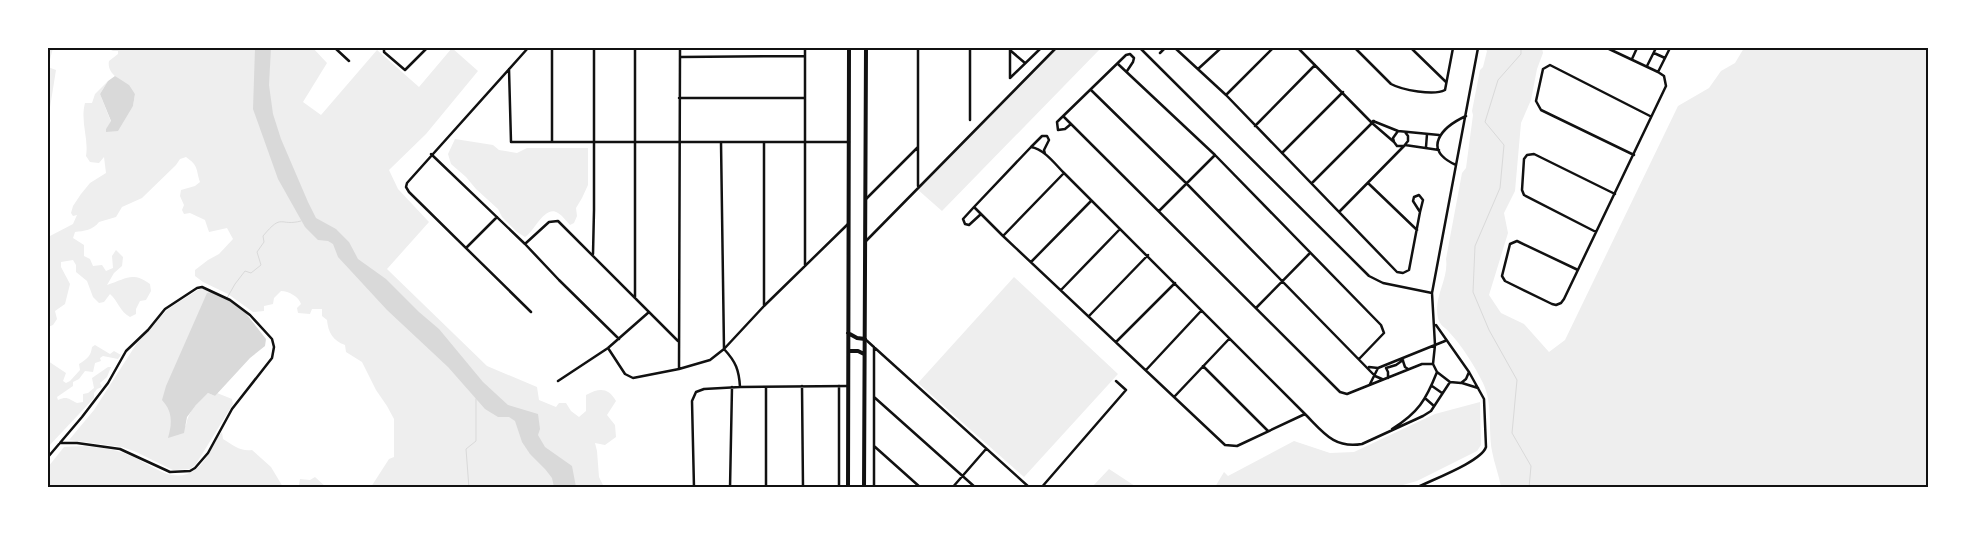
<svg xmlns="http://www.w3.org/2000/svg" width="1976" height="535" font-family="'Space Grotesk',sans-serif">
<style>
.green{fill:#eee}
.water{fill:#d9d9d9}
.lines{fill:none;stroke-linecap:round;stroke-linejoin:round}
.stream{stroke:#d9d9d9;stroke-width:1}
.minor{stroke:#111;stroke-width:2.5}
.primary{stroke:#111;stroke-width:4}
.neatline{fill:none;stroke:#111;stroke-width:2}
</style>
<rect width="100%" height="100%" fill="#fff"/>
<!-- green -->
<path class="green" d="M48,48h5l-5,19 8,3 -8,50z
M107,48h206l14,15 -24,39 18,13 56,-65 42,37 33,-39 26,23 -52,63 -37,36 9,19 31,33 -42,47 100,97 50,21 2,13 17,7 3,-4h7l5,8 8,6 7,-6v-16c13,-7 22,-8 30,6l-9,14 8,10 1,12 -11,8 -10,-2 2,8 2,26 5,10h-233l18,-28 5,-2v-38l-7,-13 -11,-16 -14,-28 -16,-10 -1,-7c-12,-4 -17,-13 -18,-25l-5,-4v-7h-10l-2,5 -12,-1 -1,-5 4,-4c-2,-7 -12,-13 -20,-13l-7,7 -1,6 -9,2v5l-11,1 -25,-18 -25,-12 -8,-6v-6l13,-10 11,-6 14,-15 -6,-11 -18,4 -4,-12 -15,-7 -6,1 -2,-4 2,-5 -4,-9 1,-6 14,-4 5,-4c-4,-12 -1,-16 -14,-25l-6,2 -4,6 -34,33 -20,9 -6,10 -17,5c-6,8 -15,9 -24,10l-2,6 11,7v11l6,3 3,7 9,-1 4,6 7,-3 -1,-12 4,-6 7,7 -1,9 -8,7 -7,12c19,-6 25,-14 43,-1l1,7 -5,9 -6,1 -4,8v5l-6,3c-10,-5 -12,-16 -20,-23l-6,8 -5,1 -6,-6 -6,-16 -11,-9v-7l-3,-5 -12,2v5l9,17 -5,20 -10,7 2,8 -4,6 -5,2v-88l2,-3 23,-12 4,-9 -4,1 -2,-3 2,-7 8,-12 9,-11 16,-10 -2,-16 -5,6 -9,-1 -4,-6c3,-18 -6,-34 -1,-53h7l3,-9 13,-13 -8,13 11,28 -5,7 27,-23 2,-12c-9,-13 -29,-18 -26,-33l9,-7v-3h-5z
M1057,48h44l-159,163 -25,-22z
M1485,48h57l1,5 -6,16 -6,31 -10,23 -6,68 -11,22 4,20 -19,62 12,18 23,11 25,28 16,-12 113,-234 31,-18 12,-17 14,-8 9,-15h184v439h-427c-2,-12 -7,-24 -9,-36 -4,-23 1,-47 -9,-68 -9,-18 -20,-36 -34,-51 -4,-5 -9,-6 -11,-14 -5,-21 11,-39 8,-59l16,-86 4,-5 7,-53 -1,-4 8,-41 3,-3 4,-16z
M455,139l38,6 6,5 18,3 10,-5h61v37l-6,13 -6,10 1,8 -3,7 -4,2c-4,-4 -7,-9 -12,-12 -13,-9 -24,19 -33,24l-8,-5 -15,-15 -4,-8 -22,-20 -10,-12 -15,-13 -3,-10z
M1014,277l104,97 -94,103 -106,-94z
M201,288l10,4 -38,119 -4,26 7,-3 10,-9c2,-14 12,-22 22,-32l7,3 2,-3 15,6 1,5 -37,60 -6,5 -17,1 -39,-19 -12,-4 -53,-7 25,-30 43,-67 31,-34z
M95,345l15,9 4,-3 7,4 -3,4 -15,-3 -3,2 1,3 -6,2 -2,9 -8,-1 -6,8 -6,3v4l-16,11 1,3c10,-4 10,-1 19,3l6,-1v-8l5,-1 6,-5 -2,-10 16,-11h3l-4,10 -7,6 2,4 -5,2 -3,4v5l-46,49v-86l18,12 -3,8 3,2 4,-2 10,-11 -1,-6c8,-5 12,-8 13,-17z
M1480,402l1,43 -4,6 -60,30 -25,7 -177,-1 9,-15 4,4 66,-35 36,12 24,-1 81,-38z
M222,432l1,7c10,6 18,13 29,11l19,17 12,20h-235v-20l16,-20c21,-2 45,0 65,8 21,8 44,32 67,14 13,-10 16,-26 26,-37z
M1109,469l26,17 -1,1h-42z
M315,477l11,10h-30l3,-2 1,-6 10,1z"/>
<!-- water -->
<path class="water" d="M255,48h16l-2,37 4,29 8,25 27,63 8,16 20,11 13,13 9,17 28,20 33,33 20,17 44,53 25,23 30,9 2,15 -2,6 7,12 27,19 4,21h-22l-2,-9 -7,-9 -15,-15 -8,-12 -7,-21 -6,-4h-11l-13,-8 -37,-42 -61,-57 -49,-53 -5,-13 -5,-3 -10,-1 -13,-13 -27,-48 -25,-70z
M115,76l14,9 6,9 -2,12 -15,25 -12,1v-3l5,-8 -11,-27 8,-13z
M211,292l22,10 11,9 22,28 -1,7 -15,12 -35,38 -7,-3 -12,12 -9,12 -3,16 -16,5c4,-15 5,-26 -6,-38l4,-14 41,-93z"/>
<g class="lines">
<!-- stream -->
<path class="stream" d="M1521,48v6l-23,26 -13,42 19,23 -4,43 -25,58 -2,46 16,38 28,50 -5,53 19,33 -2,22
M227,298l8,-14 10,-13 6,2 10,-8 -4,-13 7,-10 -1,-6c20,-24 16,-9 38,-15
M469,488l-3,-39 10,-8v-42"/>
<!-- minor -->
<path class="minor" d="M335,48l14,13
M384,48v4l21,18 22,-22
M528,48l-121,135 -1,4 3,5 122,120
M552,48v94
M635,48v250
M805,48v218
M970,48v72
M1140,48l229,228 14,7 49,10
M1175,48l51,47 171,177 6,1 6,-3 11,-58
M1298,48l74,75 22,19
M1355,48l36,36c11,6 43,12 54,6l8,-42
M1411,48l35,34
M1011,51l14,12
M1160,53l5,-5
M1654,53l11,5
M680,57l124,-1
M1632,59l5,-11
M1118,64l97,91 166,170 3,8 -25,26
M1647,66l9,-18
M509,69l2,73h338
M1198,69l23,-21
M1658,72l12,-24
M1010,78l31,-30
M1010,78v-30
M1091,90l96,94 188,192 7,3
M1226,95l47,-47
M679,98h126
M1064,117l276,275 7,2 75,-30h11
M1373,121l25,10
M1071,124l-6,5 -7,1 -1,-8 69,-67 4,-1 4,4 -1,4 -6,9
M1255,126l60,-61
M1405,132l3,4v5l-4,5h-7l-3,-4 -1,-4 5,-7 41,4
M721,142l3,207c12,13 15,21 16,38
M764,142v164
M1405,145l34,5
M1031,147l-57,60 29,29 222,209 12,1 68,-32 -241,-241c-9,-9 -20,-24 -33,-26l11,-11h5l2,4 -5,10 1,4
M1426,147l1,-13
M1282,153l61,-61
M431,154l94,90 34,36 60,59
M1634,155l-93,-45 -5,-9 7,-32 7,-4 100,51
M1456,165c-35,-16 -14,-38 10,-49
M1312,183l62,-62
M1368,183l49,47
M918,186v-138
M1419,195l4,5 -3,12 -7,-11 1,-4z
M866,199l52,-52
M974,207l-11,12 2,5 4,1 12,-11
M1159,211l56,-56
M1340,211l64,-65
M1596,232l-72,-37 -2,-5 2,-31 3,-4 7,-1 81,40
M1003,236l61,-63
M866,241l190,-193
M526,243l23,-21 9,-1 120,120
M466,248l31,-31
M593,254l1,-44v-162
M1031,262l60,-61
M1578,270l-61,-29 -7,3 -8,32 3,5 47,23 4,1 5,-2 3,-4 102,-213 -2,-10 -6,-4 -51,-24
M1061,290l59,-61
M1256,308l53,-54
M1089,316l59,-61
M1436,325l33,47 -3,7 -5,4 -11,-1 -13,-10
M865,339l165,149
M1116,342l59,-59
M874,347v141
M608,348l17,26 8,4 46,-9 31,-9 14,-11 40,-43 84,-82
M1403,361l2,6 3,2
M1203,366l65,65
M1369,367l9,1 57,-23 -3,-52 46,-245
M1386,368l10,-3 7,-5
M1386,368l2,4v6
M679,369l1,-321
M1146,370l55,-59
M558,381l50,-33 41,-36
M1462,383l16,5
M1370,384l8,-16
M802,386l1,102
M839,386v102
M1432,386l10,7
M766,387v101
M1175,396l54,-57
M874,397l102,91
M1426,399l8,7
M1305,414c18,18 29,35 57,30l61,-28 8,-5 19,-29
M1392,429c26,-16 34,-29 45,-57l-4,-8 2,-19 10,-4
M874,446l47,42
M48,457l34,-40 26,-34 18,-32 22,-21 17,-21 32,-21 5,-1 28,13 20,15 22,24 2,8 -2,11 -40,51 -24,44 -13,15 -5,3 -20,1 -50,-23 -43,-6h-17
M694,488l-2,-87 4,-9 8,-3 36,-2 108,-1
M730,488l2,-101
M952,488l34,-39
M1041,488l85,-98 -10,-9
M1416,488c15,-8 65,-26 70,-41l-2,-48 -15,-27"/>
<!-- primary -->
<path class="primary" d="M848,333l9,5 8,1
M849,351h9l6,3
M848,488l1,-440
M864,488l2,-440"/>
</g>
<!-- border -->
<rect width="1976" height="535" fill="none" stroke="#ffffff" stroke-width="98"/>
<rect x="49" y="49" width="1878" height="437" class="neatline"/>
</svg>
